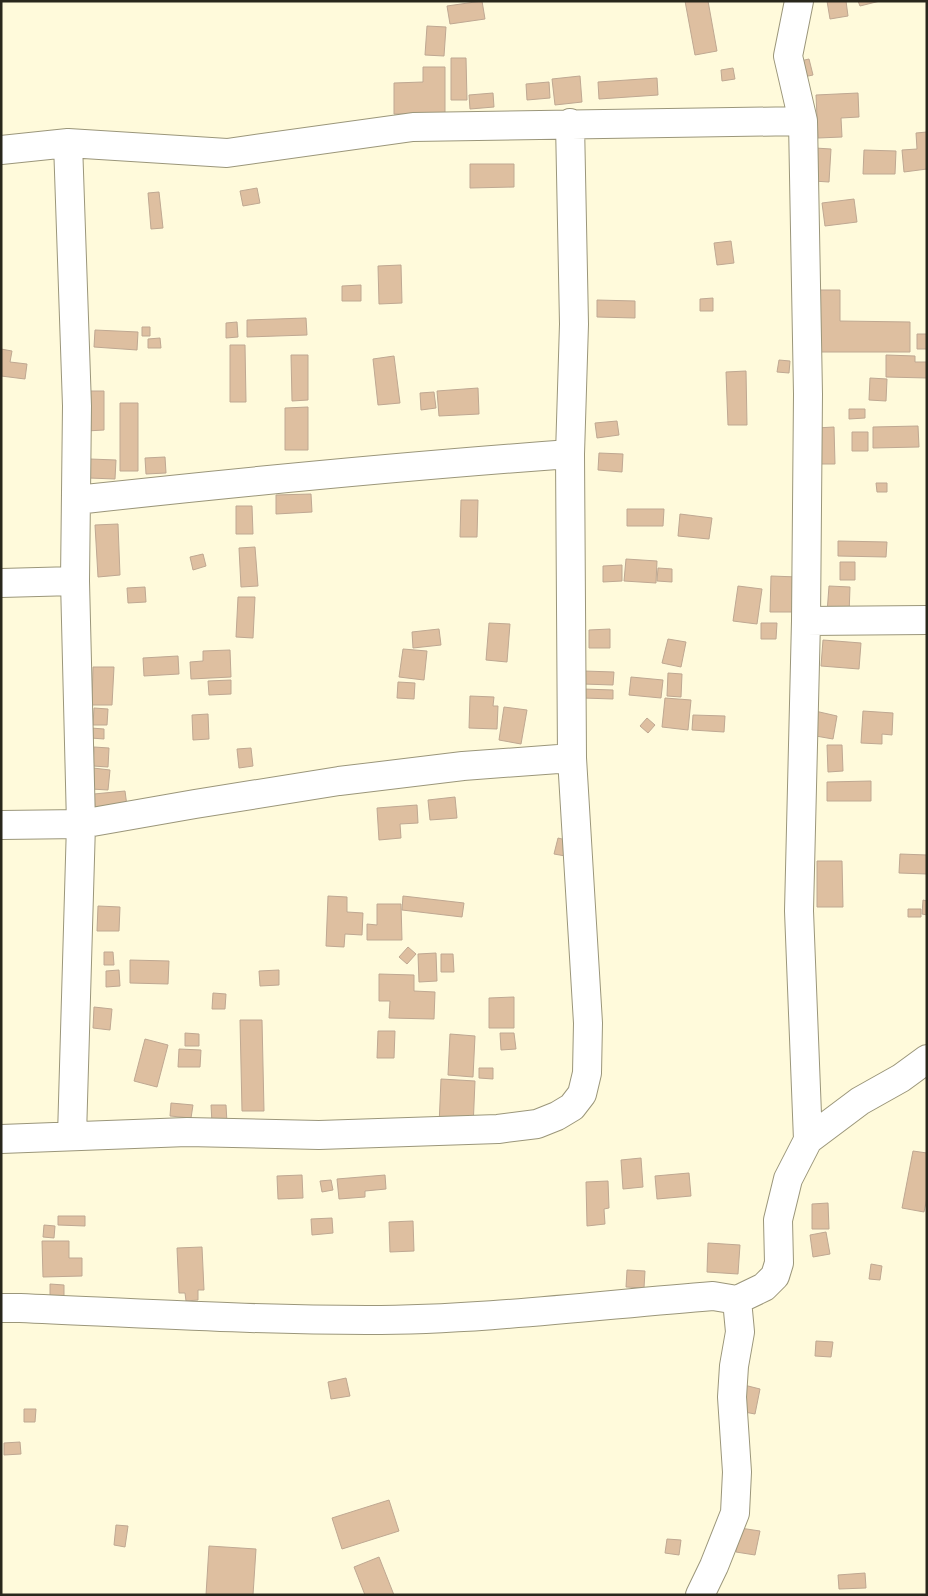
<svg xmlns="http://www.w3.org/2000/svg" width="928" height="1596" font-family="'Nunito Sans',sans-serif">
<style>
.building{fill:#debfa0;stroke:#bfa892}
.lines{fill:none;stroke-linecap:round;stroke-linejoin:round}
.minor-casing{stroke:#9b967a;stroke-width:30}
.minor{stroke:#fff;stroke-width:28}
</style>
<rect width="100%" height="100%" fill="#fffadb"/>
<!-- building -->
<path class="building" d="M482,1l3,18 -35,5 -3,-18z
M685,1h23l9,50 -22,4z
M827,1h19l2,15 -18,3z
M858,1h22l-20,5z
M427,26l19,1 -2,29 -19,-1z
M451,58h15l1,42h-16z
M809,59l4,16 -14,3 -3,-16z
M423,67h22v47h-51v-31l29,-1z
M733,68l2,11 -13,2 -1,-11z
M580,76l2,26 -27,3 -3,-26z
M657,78l1,17 -59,4 -1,-17z
M549,82l1,16 -23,2 -1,-16z
M493,93l1,14 -24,2 -1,-14z
M858,93l1,24 -18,1 1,19 -24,1 -2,-43z
M927,132v37l-23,3 -2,-22 15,-1 -1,-16z
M815,148l16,1 -2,33 -16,-1z
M864,150l32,1 -1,23h-32z
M470,164h44v23l-44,1z
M257,188l3,15 -17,3 -3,-15z
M159,192l4,36 -12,1 -3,-36z
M854,199l3,23 -32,4 -3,-23z
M731,241l3,22 -17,2 -3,-22z
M401,265l1,38 -23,1 -1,-38z
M361,285v16h-19v-15z
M814,290h26v31l70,1v30h-97z
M713,298v13h-13v-12z
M597,300l38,1v17l-38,-1z
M306,318l1,17 -60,2v-17z
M237,322l1,15 -12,1v-15z
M142,327h8v9h-8z
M95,330l43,2 -1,18 -43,-3z
M917,334h10v15h-10z
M160,338l1,10h-13v-9z
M230,345h15l1,57h-16z
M1,349l11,2 -2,11 17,2 -2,15 -24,-3z
M291,355h17v45l-16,1z
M886,355l29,1v6h12v16l-41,-1z
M394,356l6,47 -22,2 -5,-46z
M779,360l11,1 -1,12 -12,-1z
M746,371l1,54h-19l-2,-53z
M870,378l17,1 -1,22 -17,-1z
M478,388l1,26 -40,2 -2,-25z
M86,391h18v39l-18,1z
M434,392l2,16 -15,2 -1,-17z
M120,403h18v68h-18z
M308,407v43h-23v-42z
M849,409h16v9l-16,1z
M617,421l2,14 -22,3 -2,-15z
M918,426l1,21 -46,1v-21z
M834,427l1,37h-18l-1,-36z
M852,432h16v19h-16z
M599,453l24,1 -1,18 -24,-2z
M165,457l1,16 -20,1 -1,-16z
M90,459l26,1 -1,19 -26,-1z
M876,483h11v9h-10z
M311,494l1,18 -36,2v-19z
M461,500h17l-1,37h-17z
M236,506h16l1,28h-17z
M627,509h37l-1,17h-36z
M680,514l32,4 -3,21 -31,-3z
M118,524l2,51 -22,2 -3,-52z
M838,541l49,1 -1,15 -48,-1z
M255,547l3,39 -17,1 -2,-39z
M203,554l3,12 -13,4 -3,-13z
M626,559l31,2 -1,22 -32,-2z
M840,562h15v18h-15z
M622,565v16l-19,1v-16z
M658,568l14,1v13l-15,-1z
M771,576l27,1 -1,35h-27z
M738,586l24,3 -5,35 -24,-3z
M829,586l21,1 -1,28 -22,-2z
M145,587l1,15 -18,1 -1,-15z
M238,597h17l-2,41 -17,-1z
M489,623l21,1 -3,38 -21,-2z
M761,623h16l-1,16h-15z
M439,629l2,16 -28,3 -1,-16z
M610,629v19h-21v-18z
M668,639l18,3 -5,25 -19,-4z
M823,640l38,3 -2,26 -38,-3z
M403,649l24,2 -3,29 -25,-3z
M230,650l1,27 -40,2 -1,-17 13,-1v-10z
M178,656l1,18 -35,2 -1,-18z
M93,667h21l-2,38h-20z
M584,671l30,1 -1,13 -30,-1z
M668,673l14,1 -1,23 -14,-1z
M631,677l32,3 -2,18 -32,-3z
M231,680v14l-22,1 -1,-14z
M398,682l17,1 -1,16 -17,-1z
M583,689l30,1v9l-30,-1z
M470,696l24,1 -1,9h5l-1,23 -28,-1z
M665,698l26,2 -3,30 -26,-3z
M504,707l23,3 -6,34 -22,-4z
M94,708l14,1 -1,16h-14z
M815,711l22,5 -4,23 -23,-4z
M863,711l30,2 -1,22 -10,-1v10l-21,-1z
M208,714l1,25 -16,1 -1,-25z
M693,715l32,1 -1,16 -32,-2z
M647,718l8,7 -7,8 -8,-7z
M91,728l13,1v10l-13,-1z
M827,745h15l1,26 -15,1z
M94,747l15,1 -1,19 -15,-1z
M251,748l2,18 -14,2 -2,-19z
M93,768l17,2 -2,20 -17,-1z
M871,781v20h-44v-19z
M125,791l2,15 -32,3 -1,-15z
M455,797l2,21 -27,2 -2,-20z
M417,805l1,18 -18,1 1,14 -22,2 -2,-32z
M558,838l16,4 -3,15 -17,-3z
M900,854l27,1v19l-28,-1z
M817,861h25l1,46h-26z
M328,896l19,1v15l16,1 -1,22 -17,-1 -1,13 -18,-1z
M403,896l61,7 -2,14 -60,-7z
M923,900l4,1v14l-5,-1z
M377,904h24l1,36h-35v-16l10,1z
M98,906l22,1 -1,24h-22z
M908,909h13v8h-13z
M408,947l8,7 -9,10 -8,-7z
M104,952h9l1,13h-10z
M436,953l1,28 -18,1 -1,-28z
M441,954h12l1,18h-13z
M130,960l39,1 -1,23 -38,-1z
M119,970l1,16 -14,1v-16z
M279,970v15l-19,1 -1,-15z
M379,974l35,1v16l21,1 -1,27 -45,-1 1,-17h-11z
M213,993l13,1 -1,15h-13z
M514,997v31h-25v-30z
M94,1007l18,2 -2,21 -17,-2z
M240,1020h22l2,91h-22z
M378,1031h17l-1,27h-17z
M185,1033l14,1v12h-14z
M500,1033h14l2,16 -15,1z
M450,1034l25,2 -2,41 -25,-2z
M145,1039l23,6 -11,42 -23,-6z
M179,1049l22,1 -1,17h-22z
M479,1068h14v11l-14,-1z
M441,1079l34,2 -2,47 -34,-2z
M171,1103l22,2 -2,13 -21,-2z
M211,1105h15l1,18h-15z
M913,1151l14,2v45l-3,14 -22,-4z
M641,1158l2,29 -20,2 -2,-29z
M689,1173l2,23 -34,3 -2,-23z
M302,1175l1,23 -25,1 -1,-23z
M385,1175l1,14 -21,2v6l-26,2 -2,-20z
M331,1180l2,10 -11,2 -2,-11z
M608,1181l1,27 -5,1 1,15 -18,2 -1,-44z
M828,1203l1,26h-17v-25z
M58,1216h27v10l-27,-1z
M332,1218l1,15 -21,2 -1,-16z
M413,1221l1,30 -24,1 -1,-30z
M44,1225l11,1 -1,12 -11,-1z
M826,1232l4,22 -17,3 -3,-22z
M42,1241h27v17h13v18l-39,1z
M708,1243l32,2 -2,29 -31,-2z
M202,1247l2,43h-6v10l-12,1 -1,-8h-6l-2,-45z
M871,1264l11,2 -2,14 -11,-1z
M627,1270l18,1 -1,17 -18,-1z
M50,1284l14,1v12l-14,-1z
M816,1341l17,1 -2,15 -16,-1z
M346,1378l4,18 -19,3 -3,-17z
M744,1385l16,4 -5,25 -16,-3z
M24,1409h12l-1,13h-11z
M20,1442l1,12 -17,1v-12z
M389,1500l10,31 -57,18 -10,-31z
M116,1525l12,1 -3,21 -11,-2z
M740,1528l20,3 -5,24 -19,-3z
M667,1539l14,1 -2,15 -14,-2z
M209,1546l47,3 -3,46h-47z
M379,1557l15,38h-29l-11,-28z
M865,1573l1,15 -27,1 -1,-14z"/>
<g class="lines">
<!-- minor casing -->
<g class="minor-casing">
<path id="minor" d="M799,1l-11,55 15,65 5,273 -2,227 -7,290 9,229
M68,143l9,263 -2,175 6,243 -9,312
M1,150l67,-7 159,10 186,-26 390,-6
M76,500c164,-18 329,-34 494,-46
M1,583l74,-2
M806,621l121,-1
M1,825l80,-1 114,-20 144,-23 124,-15 109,-8
M1,1139l186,-7 132,3 179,-6 39,-5 20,-8 15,-9 10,-13 5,-21 1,-50 -16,-265 -2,-304 4,-130 -4,-201
M1,1308h19c116,5 232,12 347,12 116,0 231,-15 346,-24l24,4 27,-13 11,-11 4,-13 -1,-43 10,-41 20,-39 52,-39 41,-23 26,-19
M700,1595l14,-29 21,-53 2,-41 -5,-75 2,-31 6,-34 -3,-32"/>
</g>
<!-- minor -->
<use href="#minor" class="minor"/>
</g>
<!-- border -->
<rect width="928" height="1596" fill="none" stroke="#29271c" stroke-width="5"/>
</svg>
